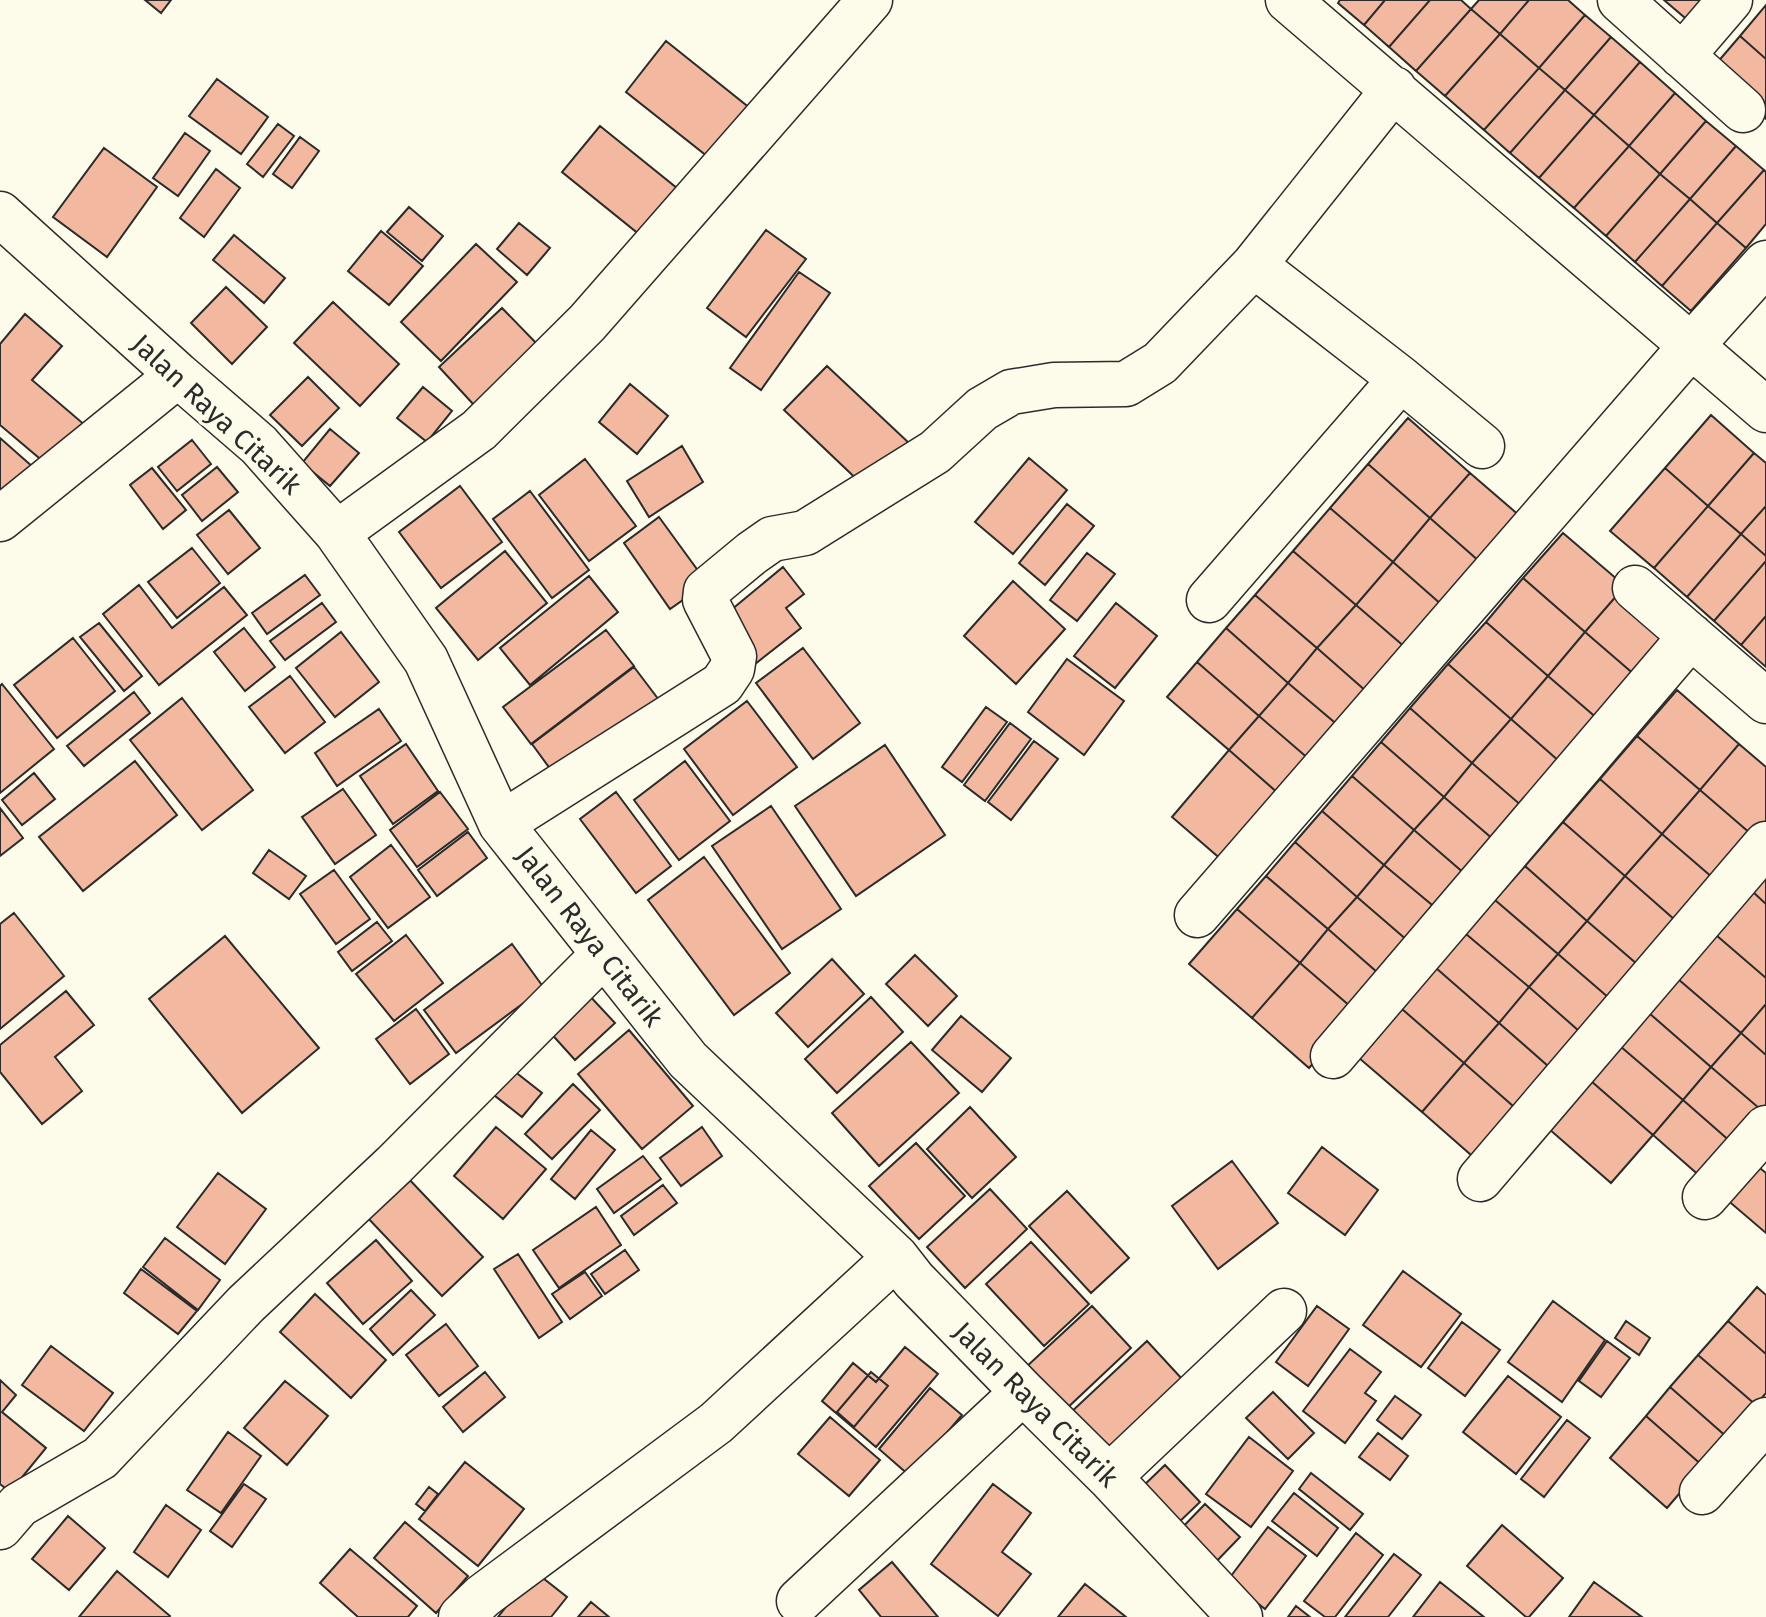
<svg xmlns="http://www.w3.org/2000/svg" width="1766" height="1617" font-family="'Fira Sans',sans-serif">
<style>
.building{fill:#f2b8a0;stroke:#2b2b2b;stroke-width:2}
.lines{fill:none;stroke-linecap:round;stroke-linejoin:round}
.minor-casing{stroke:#2b2b2b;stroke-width:47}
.minor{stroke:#fdfbea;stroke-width:44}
.labels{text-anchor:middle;stroke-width:6;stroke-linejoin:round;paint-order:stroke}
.street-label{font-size:28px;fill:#2b2b2b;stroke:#fdfbea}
</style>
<rect width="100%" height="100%" fill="#fdfbea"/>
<!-- building -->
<path class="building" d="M145,0h26l-10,13z
M1340,0h45l-21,25 -26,-22z
M1385,0h45l-41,47 -25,-22z
M1430,0h31l10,9 -55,62 -27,-24z
M1479,0h50l-29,34 -29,-25z
M1529,0h39l17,15 -46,53 -39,-34z
M1664,0h48l-21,23z
M1766,5v54l-26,-23z
M1471,9l29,25 -55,62 -29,-25z
M1585,15l26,22 -46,53 -26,-22z
M1500,34l39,34 -55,62 -39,-34z
M1740,36l26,23v60l-56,-48z
M1611,37l29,25 -46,53 -29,-25z
M666,41l85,68 -39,51 -86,-68z
M1640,62l35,31 -46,53 -35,-31z
M1539,68l26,22 -55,63 -26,-23z
M217,79l51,38 -27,37 -52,-38z
M1565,90l29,25 -55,63 -29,-25z
M1675,93l31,28 -46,53 -31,-28z
M1594,115l35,31 -55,62 -35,-30z
M1706,121l30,25 -46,53 -30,-25z
M278,124l16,12 -31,41 -16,-13z
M600,126l83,67 -38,46 -83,-67z
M185,133l25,18 -32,45 -25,-18z
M300,137l19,14 -27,37 -19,-14z
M1629,146l31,28 -54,62 -32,-28z
M1736,146l28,24 -47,53 -27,-24z
M104,148l53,39 -50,70 -54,-40z
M216,169l24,19 -36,49 -24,-19z
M1764,170l2,2v52l-20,24 -29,-25z
M1660,174l30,25 -55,63 -29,-26z
M1690,199l27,24 -55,63 -27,-24z
M409,207l34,29 -21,25 -35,-29z
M519,223l31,25 -23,27 -30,-26z
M1717,223l29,25 -55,63 -29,-25z
M766,230l40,29 -60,78 -39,-29z
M381,231l42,35 -34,39 -41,-34z
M234,235l51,43 -21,25 -51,-43z
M476,244l41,38 -76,79 -40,-39z
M799,272l31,21 -69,97 -31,-22z
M226,287l41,40 -35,37 -41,-41z
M333,302l66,62 -39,42 -66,-63z
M502,308l36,37 -64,60 -35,-38z
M25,314l37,32 -30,34 54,46 -35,42 -51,-43v-81z
M827,366l82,77 -42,46 -83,-79z
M308,377l31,31 -37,38 -32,-31z
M630,384l38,32 -31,38 -38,-32z
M423,387l29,24 -25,31 -30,-24z
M1711,415l43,38 -46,53 -43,-38z
M1408,418l62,55 -40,45 -62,-54z
M330,429l29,24 -29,33 -28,-23z
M0,438l34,30 -34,29z
M192,440l19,24 -34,27 -19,-24z
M682,446l21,36 -54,35 -22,-36z
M1754,453l12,10v43l-25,28 -33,-28z
M1029,458l38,32 -54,64 -38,-32z
M585,459l51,67 -47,35 -50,-66z
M1368,464l62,54 -37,44 -63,-54z
M217,467l21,25 -36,29 -20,-26z
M152,468l34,42 -23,19 -33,-44z
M1665,468l43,38 -54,62 -44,-37z
M1470,473l58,50 -40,46 -58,-51z
M460,486l42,56 -61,46 -42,-56z
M530,491l59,79 -37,28 -59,-79z
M1067,504l27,22 -49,59 -26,-22z
M1708,506l33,28 -54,63 -33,-29z
M1766,506v50l-25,-22z
M1330,508l63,54 -37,43 -63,-54z
M229,510l31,38 -32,26 -31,-39z
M659,517l48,66 -37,26 -46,-66z
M1430,518l58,51 -38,43 -57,-50z
M1563,533l62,53 -40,46 -62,-54z
M1741,534l25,22v5l-52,60 -27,-24z
M192,548l28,35 -43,35 -29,-36z
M505,551l42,52 -69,57 -42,-52z
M1293,551l63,54 -39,43 -62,-53z
M1087,553l28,21 -38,47 -27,-21z
M1766,561v55l-25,29 -27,-24z
M1393,562l57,50 -37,42 -57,-49z
M783,567l21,27 -18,14 15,20 -46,36 -36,-44z
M305,575l15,20 -53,39 -15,-21z
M589,576l29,36 -88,73 -30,-37z
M1523,578l62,54 -37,44 -62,-54z
M1013,581l52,48 -49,55 -52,-48z
M139,585l33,43 52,-41 23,28 -88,70 -56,-71z
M1625,586l57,50 -39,46 -58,-50z
M1255,595l62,53 -29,35 -62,-55z
M322,603l14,19 -51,38 -15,-19z
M1116,603l41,33 -42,52 -41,-32z
M1356,605l57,49 -38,45 -58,-51z
M1766,616v51l-25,-22z
M1486,622l62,54 -37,43 -63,-55z
M99,623l43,53 -18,15 -44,-54z
M244,628l31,39 -30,24 -31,-39z
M1226,628l62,55 -29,33 -62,-54z
M606,630l28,36 -103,78 -28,-37z
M341,632l38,50 -44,35 -39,-49z
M1585,632l58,50 -37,44 -58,-50z
M73,638l42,53 -58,47 -43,-53z
M803,648l57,75 -47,36 -57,-76z
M1317,648l58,51 -29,33 -58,-49z
M1067,659l57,42 -40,54 -56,-43z
M1197,662l62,54 -30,34 -62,-53z
M1448,664l63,55 -39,44 -62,-55z
M634,667l28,37 -103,77 -27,-37z
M290,676l35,46 -40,31 -36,-46z
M1548,676l58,50 -38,43 -57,-50z
M1288,683l58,49 -29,34 -58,-50z
M2,684l52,65 -54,44v-107z
M1677,690l62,54 -39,46 -63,-54z
M134,692l16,21 -66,53 -17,-20z
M182,698l71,92 -51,40 -72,-90z
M747,701l50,66 -64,48 -49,-66z
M986,707l21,15 -45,60 -20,-15z
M1410,708l62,55 -28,34 -63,-55z
M379,709l22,32 -64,45 -22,-33z
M1259,716l58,50 -30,35 -58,-51z
M1511,719l57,50 -38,44 -58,-50z
M1010,723l21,16 -46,62 -21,-16z
M1637,736l63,54 -38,44 -62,-55z
M1034,741l24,18 -47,61 -23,-18z
M1381,742l63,55 -30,33 -62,-54z
M406,744l32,47 -45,33 -33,-48z
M1739,744l27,23v63l-8,10 -58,-50z
M885,745l60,90 -89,61 -61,-90z
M1229,750l58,51 -57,66 -58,-50z
M135,761l42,54 -94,76 -44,-54z
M685,761l45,60 -51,39 -45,-60z
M1472,763l58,50 -29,33 -57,-49z
M34,773l21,26 -33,26 -20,-25z
M1352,776l62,54 -30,35 -62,-54z
M1600,779l62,55 -37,42 -62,-54z
M343,789l33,46 -41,29 -33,-47z
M1700,790l58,50 -38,44 -58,-50z
M440,792l28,37 -51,38 -27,-37z
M616,792l55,74 -35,27 -56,-74z
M1444,797l57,49 -29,34 -58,-50z
M771,806l70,103 -59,40 -70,-103z
M0,808l23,30 -23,18z
M1322,811l62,54 -27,32 -62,-55z
M1563,822l62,54 -38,45 -62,-55z
M1414,830l58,50 -29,34 -59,-49z
M468,832l19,26 -50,38 -19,-26z
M1662,834l58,50 -37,43 -58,-51z
M1295,842l62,55 -29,32 -62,-53z
M391,845l39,52 -42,31 -38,-51z
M269,850l37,26 -17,23 -36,-26z
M704,857l86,116 -56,42 -86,-115z
M1384,865l59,49 -28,33 -58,-50z
M1525,866l62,55 -29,33 -63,-54z
M334,870l36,49 -34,25 -36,-50z
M1266,876l62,53 -28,34 -63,-54z
M1625,876l58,51 -39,43 -57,-49z
M1766,877v27l-13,-12z
M1753,892l13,12v74l-50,-43z
M1357,897l58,50 -29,33 -58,-51z
M1495,900l63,54 -29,33 -63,-53z
M1237,909l63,54 -48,55 -63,-54z
M14,913l50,63 -64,53v-105z
M1587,921l57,49 -28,34 -58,-50z
M377,922l15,19 -40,30 -14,-19z
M1328,929l58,51 -28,33 -58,-50z
M1466,934l63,53 -30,36 -63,-55z
M406,935l37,48 -49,38 -38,-47z
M1716,935l50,43v26l-25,29 -63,-54z
M225,936l94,112 -77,65 -93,-114z
M512,944l32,44 -88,65 -32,-43z
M1558,954l58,50 -29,34 -58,-51z
M915,955l42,41 -29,30 -42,-42z
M832,959l32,35 -56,53 -32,-34z
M1300,963l58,50 -49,55 -57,-50z
M1436,968l63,55 -35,40 -62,-54z
M1678,979l63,54 -30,34 -62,-54z
M1529,987l58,51 -31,35 -57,-50z
M66,991l28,34 -39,32 27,34 -40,33 -42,-52v-27z
M587,993l28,30 -40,37 -28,-31z
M871,997l32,35 -66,61 -32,-34z
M1766,1004v51l-25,-22z
M416,1009l33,45 -39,30 -34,-45z
M1402,1009l62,54 -42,49 -63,-54z
M1649,1013l62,54 -28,33 -63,-54z
M961,1016l50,42 -29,34 -50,-42z
M1499,1023l57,50 -35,40 -57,-50z
M629,1030l64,76 -51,43 -64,-75z
M1741,1033l25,22v59l-55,-47z
M911,1042l48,51 -80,73 -47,-53z
M1620,1046l63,54 -30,35 -62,-54z
M1464,1063l57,50 -42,49 -57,-50z
M509,1067l33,26 -20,24 -32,-25z
M1711,1067l55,47 -26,36 -57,-50z
M1591,1081l62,54 -42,48 -62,-54z
M573,1084l27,26 -48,49 -27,-25z
M1683,1100l57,50 -30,35 -57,-50z
M970,1107l46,50 -44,41 -45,-49z
M496,1127l50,42 -43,50 -49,-43z
M702,1127l20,29 -41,30 -21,-28z
M591,1130l24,20 -40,49 -24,-20z
M916,1143l49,53 -46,43 -50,-53z
M1322,1147l56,43 -33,45 -57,-42z
M643,1156l18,23 -47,34 -17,-24z
M1232,1161l46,62 -60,46 -46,-63z
M1755,1164l11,9v60l-41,-35z
M218,1173l48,36 -41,55 -48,-37z
M406,1176l77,81 -41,39 -77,-81z
M663,1185l14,18 -43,32 -13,-19z
M990,1189l37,40 -62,59 -38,-41z
M1067,1191l62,67 -38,35 -62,-67z
M596,1207l25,38 -62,43 -26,-38z
M165,1238l55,42 -22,30 -55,-43z
M376,1240l36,41 -49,43 -36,-41z
M1031,1242l58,62 -45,42 -58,-62z
M625,1250l14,20 -34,24 -14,-20z
M518,1254l44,68 -23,16 -45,-69z
M141,1269l56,42 -19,23 -54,-41z
M1403,1271l58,43 -40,53 -58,-42z
M585,1272l17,24 -32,23 -18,-25z
M1757,1287l9,8v59l-38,-33z
M411,1290l24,25 -42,40 -23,-26z
M315,1294l71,66 -35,38 -71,-66z
M1553,1301l52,39 -43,62 -54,-40z
M1092,1306l39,42 -67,63 -39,-43z
M1317,1306l32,23 -41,57 -32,-24z
M1626,1321l24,17 -11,17 -24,-17z
M1728,1321l38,33v39l-10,12 -58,-50z
M1462,1322l38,28 -35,46 -37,-28z
M446,1324l32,42 -39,30 -33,-41z
M1147,1341l36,39 -80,74 -35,-39z
M1607,1341l23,17 -29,39 -22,-16z
M51,1346l62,47 -29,38 -62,-46z
M905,1347l33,27 -62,73 -54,-46 31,-38 23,19z
M1350,1349l31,23 -16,21 11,8 -31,42 -42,-32z
M1698,1355l58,50 -28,33 -58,-51z
M485,1372l20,25 -42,35 -20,-25z
M871,1372l17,14 -34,41 -17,-15z
M1508,1376l53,41 -45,57 -53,-42z
M0,1380l16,15 -14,17 44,36 -36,44 -10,-8z
M285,1381l43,35 -41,49 -43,-37z
M1670,1387l58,51 -25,28 -57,-50z
M930,1388l32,27 -52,61 -31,-27z
M1273,1392l41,41 -26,26 -42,-41z
M1395,1396l26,19 -19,24 -25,-19z
M1646,1416l57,50 -36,42 -57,-50z
M830,1417l50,43 -31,36 -51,-42z
M1567,1420l23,18 -46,59 -23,-18z
M228,1432l33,24 -40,57 -34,-23z
M1378,1433l30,23 -18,24 -31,-23z
M1249,1437l44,34 -42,56 -45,-33z
M465,1462l59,47 -46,57 -59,-47z
M1165,1465l35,37 -26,25 -35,-37z
M1311,1473l52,41 -13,16 -51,-41z
M244,1484l22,15 -34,48 -22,-16z
M993,1484l38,29 -29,39 29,22 -33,42 -67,-52z
M429,1487l9,7 -13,17 -9,-7z
M1294,1493l44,35 -21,28 -45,-35z
M1205,1504l35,33 -29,30 -34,-34z
M166,1505l35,25 -33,47 -34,-25z
M68,1516l37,32 -36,42 -37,-31z
M405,1522l63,54 -32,37 -62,-55z
M1502,1525l61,53 -34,39h-3l-59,-51z
M1268,1527l38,29 -41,53 -37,-29z
M1356,1533l27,22 -48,62h-10l-21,-16z
M350,1549l67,57 -9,11h-50l-38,-34z
M1394,1554l27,21 -33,42h-43z
M892,1562l46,55h-57l-22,-27z
M117,1571l53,45 -1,1h-90z
M534,1571l33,26 -16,20h-53z
M1440,1582l44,35h-71z
M1594,1582l48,35h-73z
M1085,1584l41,33h-68z
M591,1602l18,15h-31z
M1296,1606l14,11h-22z"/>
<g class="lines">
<!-- minor casing -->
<g class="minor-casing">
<path id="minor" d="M1288,0l478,410
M1620,0l123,110
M1682,56l48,-56
M0,214l178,161 81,70 78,88 89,127 75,164 187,236 208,197 18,23 109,112 86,85 131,140
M1254,265l147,114 81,67
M0,519l178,-144
M337,533l142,-103 108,-107 283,-323
M1635,588l131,113
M1209,600l192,-221
M501,824l221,-140 10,-15 2,-13 -29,-56 1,-9 46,-38 20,-14 33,-6 130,-81 47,-43 29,-17 43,-7 72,-1 34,-21 94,-98 140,-176
M1197,915l494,-569 75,-83
M1333,1056l358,-420
M1480,1179l286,-335
M1705,1197l61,-69
M1109,1477l175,-166
M1702,1492l64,-72
M0,1527l19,-22 81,-47 146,-154 148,-139 210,-211
M799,1601l224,-209
M461,1617l22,-21 233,-173 180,-166"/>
</g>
<!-- minor -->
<use href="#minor" class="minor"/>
</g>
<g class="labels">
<!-- street labels -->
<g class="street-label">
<text transform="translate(217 414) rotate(43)" y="10">Jalan Raya Citarik</text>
<text transform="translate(590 936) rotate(52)" y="10">Jalan Raya Citarik</text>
<text transform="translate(1036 1404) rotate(45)" y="10">Jalan Raya Citarik</text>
</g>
</g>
</svg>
